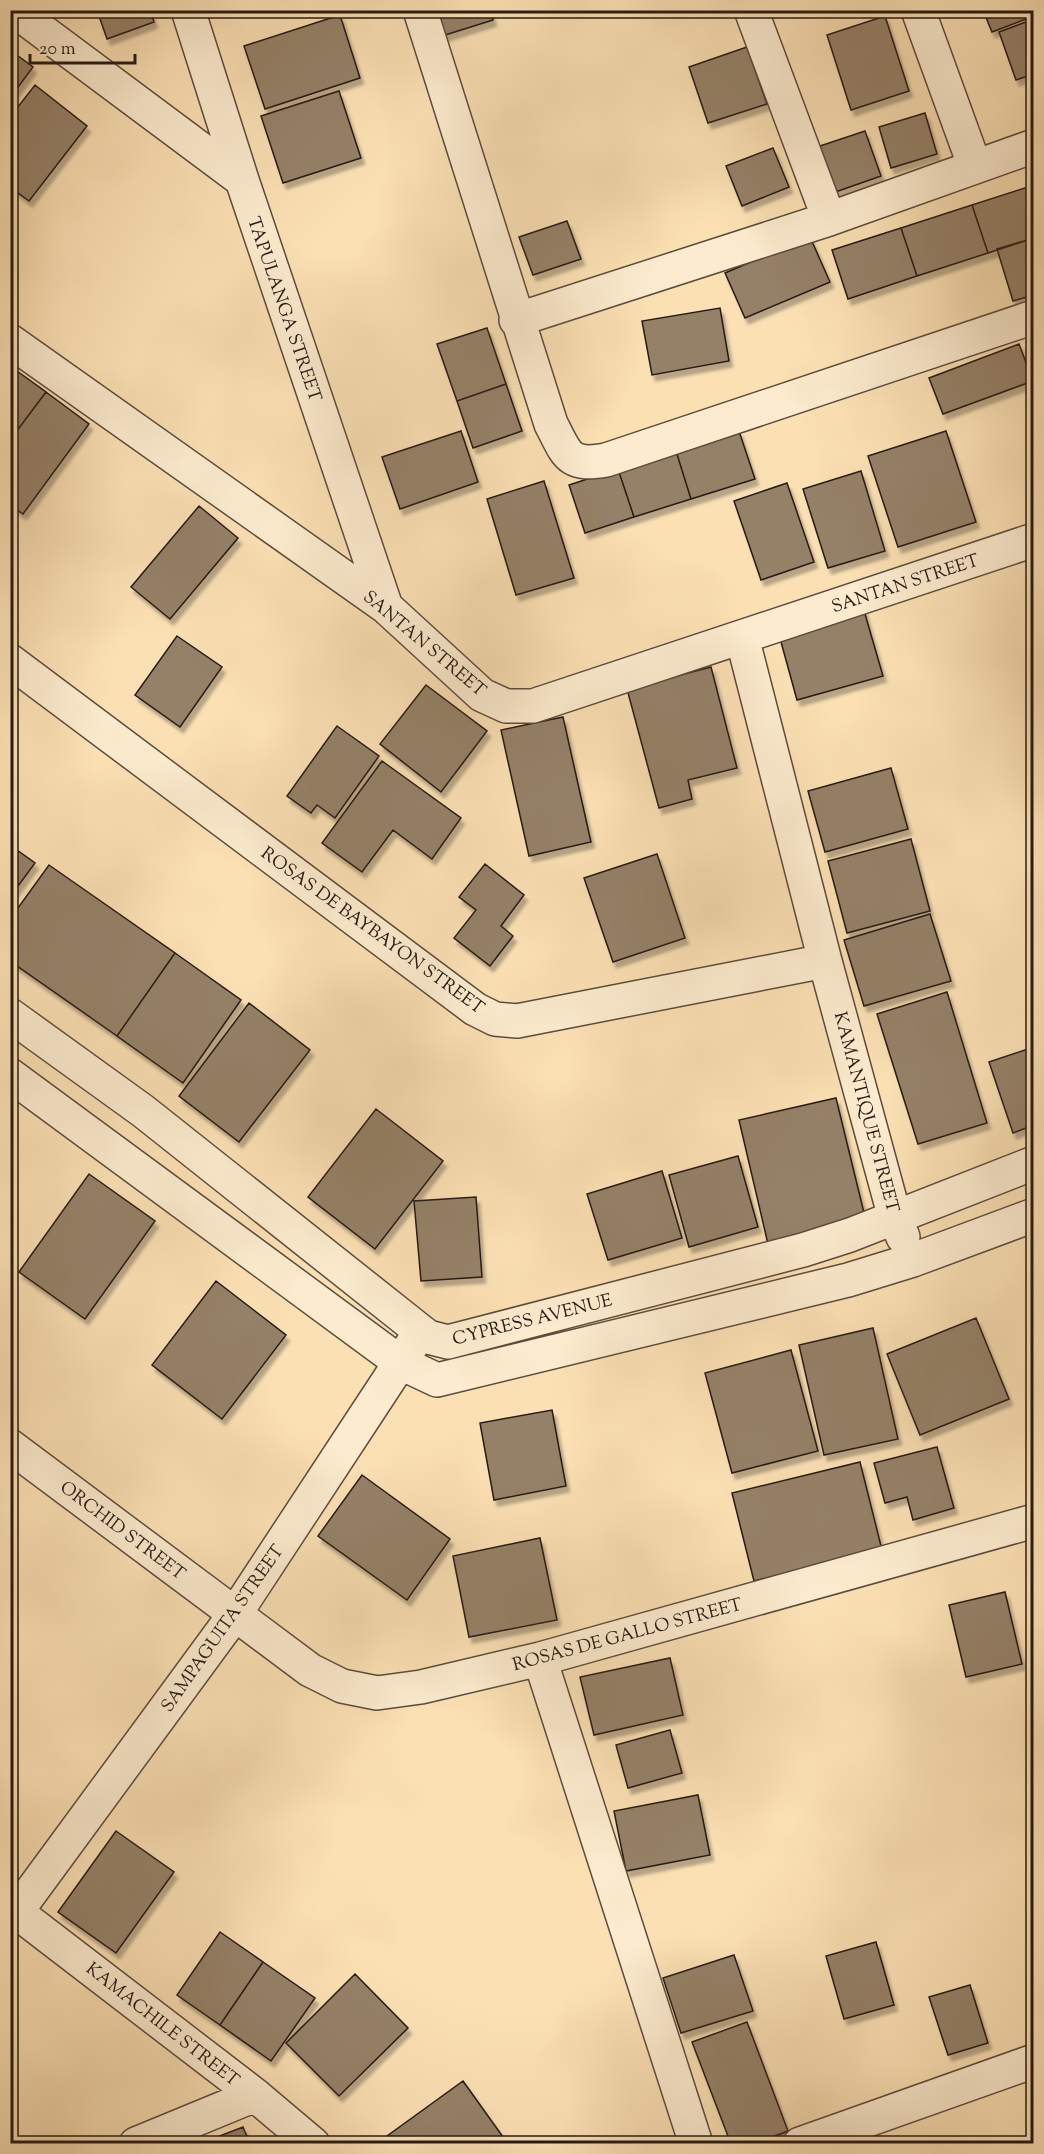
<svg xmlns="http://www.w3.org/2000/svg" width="1044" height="2154" font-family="'Sorts Mill Goudy',serif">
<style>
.building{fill:#958168;stroke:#271a15;stroke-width:1.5;filter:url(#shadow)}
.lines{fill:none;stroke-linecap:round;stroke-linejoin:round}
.minor-casing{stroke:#5c4c3d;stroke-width:36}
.minor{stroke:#fcebce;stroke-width:33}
.labels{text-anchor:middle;stroke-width:6;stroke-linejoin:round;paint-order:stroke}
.street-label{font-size:18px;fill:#271a15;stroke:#fcebce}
</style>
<defs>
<filter id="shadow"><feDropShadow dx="3.5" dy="6" stdDeviation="1.5" flood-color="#0004"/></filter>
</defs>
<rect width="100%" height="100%" fill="#fbe0b4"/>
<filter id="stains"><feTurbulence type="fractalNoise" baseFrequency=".00333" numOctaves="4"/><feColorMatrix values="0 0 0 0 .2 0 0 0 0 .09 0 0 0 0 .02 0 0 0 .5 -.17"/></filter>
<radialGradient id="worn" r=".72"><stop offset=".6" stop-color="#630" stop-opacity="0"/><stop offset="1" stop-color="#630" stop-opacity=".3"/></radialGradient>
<!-- building -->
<path class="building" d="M97,10h53l4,12 -47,17z
M434,10h56l3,10 -51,16z
M983,10h51v6l-42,16z
M340,15l20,63 -95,31 -21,-63z
M885,16l24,75 -58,19 -24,-75z
M1034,19v55l-18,6 -17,-48z
M747,47l20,57 -59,19 -19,-56z
M10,50l23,17 -23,31z
M35,85l52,41 -58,75 -19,-14v-70z
M339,91l22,67 -78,25 -22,-67z
M925,113l12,41 -46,14 -12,-41z
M865,131l16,45 -57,20 -16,-46z
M773,148l16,39 -47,19 -16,-40z
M1034,185v53l-46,15 -16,-48z
M972,205l16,48 -71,23 -16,-48z
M567,221l14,38 -48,16 -14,-38z
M901,228l16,48 -69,23 -16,-49z
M810,237l20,45 -85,36 -20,-45z
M1034,238v57l-21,6 -16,-52z
M720,308l9,53 -77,14 -10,-54z
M487,328l19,56 -49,17 -20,-57z
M1019,344l14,37 -90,33 -14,-36z
M10,366l36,26 -36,48z
M506,384l16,47 -49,17 -16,-47z
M46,392l43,32 -66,90 -13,-9v-65z
M461,431l17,51 -78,27 -18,-52z
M739,431l16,48 -64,20 -15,-48z
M946,431l30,91 -78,25 -30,-91z
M676,451l15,48 -57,18 -16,-48z
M618,469l16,48 -49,16 -16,-48z
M861,471l24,80 -57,17 -25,-79z
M544,481l30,97 -58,17 -29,-96z
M787,483l27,79 -53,18 -27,-79z
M199,506l39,32 -68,81 -39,-32z
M863,607l20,69 -86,24 -19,-69z
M177,636l45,31 -42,60 -45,-32z
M711,667l26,101 -49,12 4,19 -33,9 -32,-119z
M426,685l61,46 -46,61 -61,-48z
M563,717l28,125 -62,14 -28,-126z
M337,726l42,30 -44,62 -18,-13 -6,8 -24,-17z
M382,761l79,57 -29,41 -39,-29 -31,42 -40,-29z
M891,768l17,61 -83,23 -17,-61z
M911,839l19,72 -83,22 -19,-72z
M10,845l25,18 -25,34z
M657,854l28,84 -72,24 -29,-84z
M485,864l39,31 -23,31 12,10 -23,30 -36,-28 22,-28 -17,-13z
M49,865l126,88 -58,83 -107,-75v-42z
M930,914l21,67 -87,25 -20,-66z
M175,953l66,47 -58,83 -66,-47z
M947,992l40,131 -69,21 -41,-130z
M249,1003l61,47 -71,92 -60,-46z
M1034,1047v78l-21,8 -24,-71z
M836,1098l30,123 -98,23 -29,-124z
M376,1109l67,52 -68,88 -67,-52z
M738,1156l20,71 -69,20 -20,-72z
M662,1171l20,67 -74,22 -21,-66z
M89,1174l66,47 -70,98 -66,-47z
M476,1197l6,80 -61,4 -7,-80z
M216,1281l70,54 -64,84 -70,-54z
M976,1318l33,81 -89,36 -33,-81z
M873,1328l25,111 -74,16 -25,-110z
M791,1350l27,101 -86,22 -27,-100z
M552,1410l14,76 -72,14 -14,-77z
M937,1447l17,61 -41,12 -6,-23 -22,6 -11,-40z
M860,1462l22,88 -128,31 -22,-88z
M362,1475l88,64 -43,61 -89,-64z
M540,1538l17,82 -88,17 -16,-81z
M1005,1592l17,72 -56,13 -17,-72z
M670,1658l13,57 -89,20 -14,-58z
M670,1730l12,43 -54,15 -12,-43z
M698,1795l12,60 -84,16 -12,-60z
M116,1831l58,41 -58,81 -58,-41z
M220,1932l43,30 -43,63 -43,-30z
M876,1942l18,63 -50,14 -18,-63z
M734,1955l19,56 -72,22 -18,-55z
M263,1962l52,36 -44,63 -51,-36z
M355,1974l53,54 -69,68 -53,-53z
M970,1985l18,58 -40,12 -19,-58z
M747,2022l41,109 -34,13h-23l-39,-102z
M463,2081l45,63h-132z
M243,2127l7,17h-51z
M788,2131l4,13h-38z"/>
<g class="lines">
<!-- minor casing -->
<g class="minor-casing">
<path id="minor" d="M14,10l228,170
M188,10l54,170 144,427
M420,10l131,414c16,30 16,43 55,36l428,-143
M751,10l78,209
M918,10l57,157
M516,320l313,-101 205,-73
M10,341l376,266 96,88 24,11h27l501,-166
M742,637l83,324 70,257 8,19
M10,661l465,348 20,10 22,2 308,-60
M10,1015l133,96 285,226 20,5 355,-92 47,-15 184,-72
M10,1075l391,288 36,17 411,-100 65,-20 121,-45
M10,1446l300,224 32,16 35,7 44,-6 119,-28 494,-138
M540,1659l156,485
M10,1907l245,188 58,49
M10,1916l7,-5 218,-297 178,-271
M136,2144l119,-49
M800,2144l234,-83"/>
</g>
<!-- minor -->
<use href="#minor" class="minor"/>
</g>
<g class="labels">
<!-- street labels -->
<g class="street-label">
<text transform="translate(285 309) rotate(71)" y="6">TAPULANGA STREET</text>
<text transform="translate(905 583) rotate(-18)" y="6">SANTAN STREET</text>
<text transform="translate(425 643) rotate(40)" y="6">SANTAN STREET</text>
<text transform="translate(373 930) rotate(36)" y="6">ROSAS DE BAYBAYON STREET</text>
<text transform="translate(867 1112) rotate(75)" y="6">KAMANTIQUE STREET</text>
<text transform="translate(532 1319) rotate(-14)" y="6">CYPRESS AVENUE</text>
<text transform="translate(123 1530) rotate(37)" y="6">ORCHID STREET</text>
<text transform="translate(222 1628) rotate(-55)" y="6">SAMPAGUITA STREET</text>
<text transform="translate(627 1634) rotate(-15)" y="6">ROSAS DE GALLO STREET</text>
<text transform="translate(163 2024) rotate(38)" y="6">KAMACHILE STREET</text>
</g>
</g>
<!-- margin -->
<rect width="1044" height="2154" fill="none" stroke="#fbe0b4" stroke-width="36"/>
<rect x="12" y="12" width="1020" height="2130" fill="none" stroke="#271a15" stroke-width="3"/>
<rect x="18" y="18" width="1008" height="2118" fill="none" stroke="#271a15" stroke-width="1.5"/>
<!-- scale -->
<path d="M30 54v9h105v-9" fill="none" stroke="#271a15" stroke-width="3"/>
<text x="39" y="54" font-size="18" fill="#271a15" stroke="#fcebce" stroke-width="4.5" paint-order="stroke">20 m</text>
<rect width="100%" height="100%" filter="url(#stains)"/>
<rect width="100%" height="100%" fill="url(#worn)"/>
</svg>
